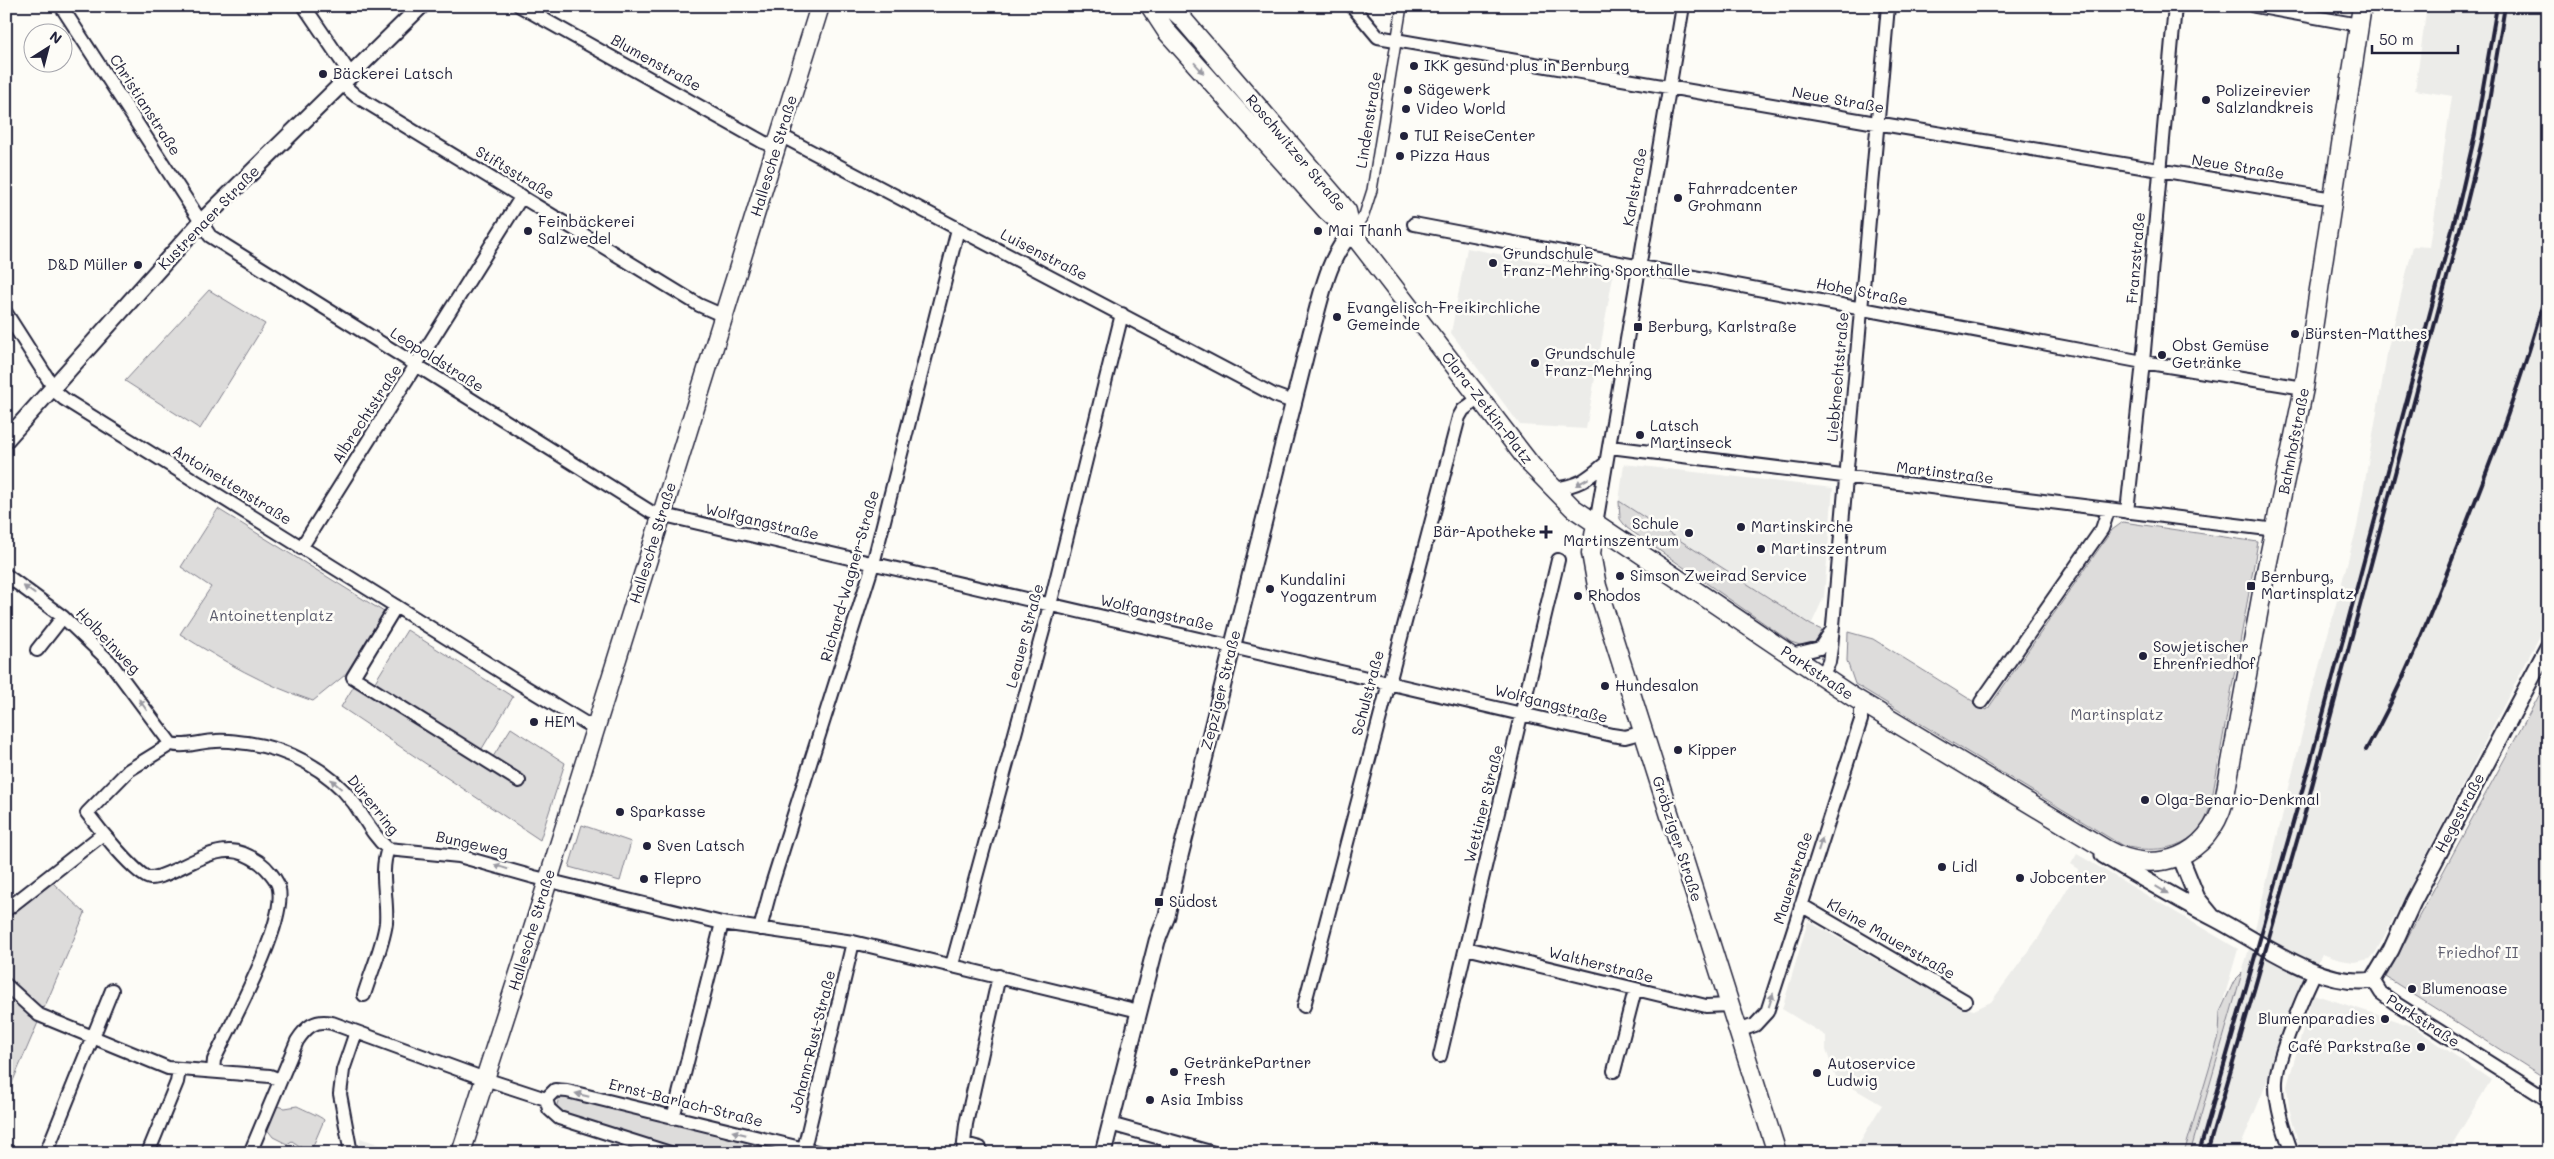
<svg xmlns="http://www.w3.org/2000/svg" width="2554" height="1159" font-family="Mali,sans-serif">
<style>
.built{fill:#ecece9}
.green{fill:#dddcdb;stroke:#807f8b}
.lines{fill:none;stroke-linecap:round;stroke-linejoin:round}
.pedestrian-casing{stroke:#22223b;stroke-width:12}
.minor-casing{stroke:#22223b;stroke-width:16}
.tertiary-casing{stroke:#22223b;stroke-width:19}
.secondary-casing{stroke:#22223b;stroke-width:21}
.pedestrian{stroke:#fdfcf7;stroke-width:9}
.minor{stroke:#fdfcf7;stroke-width:12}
.tertiary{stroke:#fdfcf7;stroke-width:15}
.secondary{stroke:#fdfcf7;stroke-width:18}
.rail{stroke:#22223b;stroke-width:4}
.oneway{fill:#9a9aa2}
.poi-dot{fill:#22223b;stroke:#fdfcf7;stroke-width:2}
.labels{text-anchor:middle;stroke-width:5;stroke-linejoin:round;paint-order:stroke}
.street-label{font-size:15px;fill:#22223b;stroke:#fdfcf7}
.poi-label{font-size:15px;fill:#22223b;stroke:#fdfcf7;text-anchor:start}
.park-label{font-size:15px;fill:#5a5a6b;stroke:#fdfcf7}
</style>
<rect width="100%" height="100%" fill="#fdfcf7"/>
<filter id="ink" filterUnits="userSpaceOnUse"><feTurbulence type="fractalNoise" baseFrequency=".02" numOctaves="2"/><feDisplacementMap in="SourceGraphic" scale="10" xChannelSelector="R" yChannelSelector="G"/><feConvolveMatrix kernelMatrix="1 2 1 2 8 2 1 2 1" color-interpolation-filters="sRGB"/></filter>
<g filter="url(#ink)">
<!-- built -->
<path class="built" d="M2427,6h121v614l-172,332 -6,7 -16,3 -14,-2 -18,-6 -20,42 -64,157h-48l67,-232 54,-225 46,-169 31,-179 25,-102 17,1 22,-151 -37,-6z
M1467,248l146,28 -27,153 -66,-4 -69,-92z
M1624,464l209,24 -9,109 -13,28 -192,-124z
M2077,854l161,95 -18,63 -1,24 -35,117h-331l29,-48 -46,-27 -10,-28v-14l-44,-27 26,-88 152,86 14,3 17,-8 48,-65 40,-68 -8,-5z
M2313,994l99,32 79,54 -44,73h-146l-12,-45 -2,-22z
M360,1138l44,15h-45z
M1120,1141l49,12h-52z"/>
<!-- green -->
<path class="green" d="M209,290l56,34 -65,105 -75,-48z
M1619,501l192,124 13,6 -9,12 -15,2 -9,-3 -164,-114 -7,-9z
M218,509l166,103 -39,63 -32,26c-51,-17 -88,-39 -133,-67l31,-47 -30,-20z
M2123,522l135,20 -47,262c-3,8 -6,19 -11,25 -21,23 -50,23 -77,17l-268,-162 -8,-23 1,-29 25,7 114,71 125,-180z
M407,630l106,67 -33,55 -107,-67z
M2548,679v401l-162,-103z
M354,686l132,82 25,-40 54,35 -25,77 -199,-133z
M582,825l49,17 -11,39 -51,-14z
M53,883l32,30 -79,184v-178z
M2242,973l-52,180h-6l35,-117 1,-24 14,-31z
M566,1096l210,54 8,3h-89l-132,-38 -7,-7 3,-10z
M276,1106l9,2 12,-2c6,3 25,11 27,14l-14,33h-9v-6l-9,-6 -5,3 -14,-7 -7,-9z"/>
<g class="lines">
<!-- pedestrian casing -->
<g class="pedestrian-casing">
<path id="pedestrian" d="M1353,232l11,-17 8,-25 30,-184"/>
</g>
<!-- minor casing -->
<g class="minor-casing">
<path id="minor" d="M61,6l149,230 441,276 961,223 13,2 19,-5
M304,6l47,69
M520,6l243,136 13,5
M1352,6l26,31 498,86 457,76
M2255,6l104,19
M342,84l14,12 343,209 25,11
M780,135l494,260 19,7
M1414,224l729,138 161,26
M6,313l51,80 7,6 463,289 58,35 11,4
M1610,447l666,83
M1552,489c27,-3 34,-9 54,-26
M2127,512l16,-150 32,-356
M1596,524l87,-518
M301,548l221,-352
M6,575l57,42 47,45 61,82
M396,606l-43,71 166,104
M37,650l26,-33
M1791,655l29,-7 10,-15
M1822,676l7,-14 2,-14 57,-642
M1981,702l121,-173 6,-18
M388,849l71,7 75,21 188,46 131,19 286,69
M1801,905l164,96
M6,910l97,-76
M760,929l12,-45 101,-320 85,-335
M1466,948l240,58 24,-1
M952,965l98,-360 72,-291
M2373,980l8,13 14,10 153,97
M6,985l33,30 129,53 102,8 10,4
M364,995c7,-23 19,-49 22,-72 2,-25 -7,-51 2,-74
M1304,1006l155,-589 4,-7 16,-12
M1738,1031l17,-6 12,-13 94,-292v-18
M1440,1056l118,-496
M213,1071l1,-11c17,-36 72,-135 65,-171 -1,-9 -13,-22 -20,-27 -9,-6 -20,-12 -31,-11 -26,0 -61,28 -78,27 -13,-1 -54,-53 -63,-65l42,-43 42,-26c15,4 30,-3 45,-3 10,-1 21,1 31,2 42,6 81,26 107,60 11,16 19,33 34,46
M1614,1071l21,-81
M546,1099l9,-9 12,1 254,62
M546,1099l3,10 10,9 111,35
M673,1118l49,-195
M1110,1124l104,29
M965,1144l15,4
M46,1153l66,-163
M148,1153l29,-71 2,-12
M250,1153l47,-112c9,-14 18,-22 35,-18l153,56 61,20
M351,1153l-11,-59 3,-24 13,-38
M803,1153l50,-211
M963,1153l3,-29 33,-148
M2292,1153c-8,-22 -17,-48 -16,-72 2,-27 27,-84 39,-109"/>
</g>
<!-- tertiary casing -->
<g class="tertiary-casing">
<path id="tertiary" d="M6,440l195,-218 220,-216
M2103,855c37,22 74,44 113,64 44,23 105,70 157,61l18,-30 22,-48 135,-255
M2180,856l17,42 14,17
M1103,1153l54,-212 10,-25 10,-48 134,-535c9,-31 17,-78 41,-100"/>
</g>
<!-- secondary casing -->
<g class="secondary-casing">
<path id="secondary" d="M1150,6l17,26 160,179 25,22 179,232 42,43 280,189 254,153c50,27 102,6 117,-49l41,-225 39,-188 58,-382
M1169,6l12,11 158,184 8,10 5,22
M1596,524l-5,29 6,33 180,567
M461,1153l62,-192 297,-955"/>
</g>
<!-- pedestrian -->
<use href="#pedestrian" class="pedestrian"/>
<!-- minor -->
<use href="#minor" class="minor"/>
<!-- tertiary -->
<use href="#tertiary" class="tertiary"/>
<!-- secondary -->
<use href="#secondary" class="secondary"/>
<!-- rail -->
<path class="rail" d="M2366,750c38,-67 65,-137 93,-208 34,-85 67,-171 89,-259
M2199,1153l113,-397 147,-552 16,-70 22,-128
M2207,1153l96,-333 163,-614 17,-69 22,-131"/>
</g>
<!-- one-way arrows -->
<defs><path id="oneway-solid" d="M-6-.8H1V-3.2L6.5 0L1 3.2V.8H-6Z" transform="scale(1.25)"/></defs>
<g class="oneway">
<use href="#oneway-solid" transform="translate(1199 68) rotate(48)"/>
<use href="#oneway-solid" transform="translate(1582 482) rotate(151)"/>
<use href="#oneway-solid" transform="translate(29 590) rotate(-144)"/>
<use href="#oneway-solid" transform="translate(143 705) rotate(-125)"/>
<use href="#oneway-solid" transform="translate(336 784) rotate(-138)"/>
<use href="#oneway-solid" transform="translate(1820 845) rotate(-72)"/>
<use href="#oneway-solid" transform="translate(501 867) rotate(-163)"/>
<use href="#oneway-solid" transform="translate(2162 890) rotate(31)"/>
<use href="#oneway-solid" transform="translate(1771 1000) rotate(-72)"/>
<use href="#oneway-solid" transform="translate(582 1095) rotate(-166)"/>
<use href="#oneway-solid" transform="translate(739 1133) rotate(-166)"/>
</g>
</g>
<!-- markers -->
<g class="poi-dot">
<circle cx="1414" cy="66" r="5"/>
<circle cx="323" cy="74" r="5"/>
<circle cx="1408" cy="90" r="5"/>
<circle cx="2206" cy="100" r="5"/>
<circle cx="1406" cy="109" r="5"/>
<circle cx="1404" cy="136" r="5"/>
<circle cx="1400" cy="156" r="5"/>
<circle cx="1678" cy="198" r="5"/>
<circle cx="528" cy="231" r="5"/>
<circle cx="1318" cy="231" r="5"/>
<circle cx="1493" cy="263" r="5"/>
<circle cx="138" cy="265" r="5"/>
<circle cx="1337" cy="317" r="5"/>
<rect x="1633" y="322" width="10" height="10" rx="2.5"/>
<circle cx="2295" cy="334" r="5"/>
<circle cx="2162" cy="355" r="5"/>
<circle cx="1535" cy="363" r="5"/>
<circle cx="1640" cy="435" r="5"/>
<circle cx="1741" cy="527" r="5"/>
<path d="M1543.5 524.5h5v5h5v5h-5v5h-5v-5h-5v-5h5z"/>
<circle cx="1689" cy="533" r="5"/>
<circle cx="1761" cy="549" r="5"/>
<circle cx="1620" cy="576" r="5"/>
<rect x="2246" y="581" width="10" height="10" rx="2.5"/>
<circle cx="1270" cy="589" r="5"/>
<circle cx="1578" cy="596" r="5"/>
<circle cx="2143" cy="656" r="5"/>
<circle cx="1605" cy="686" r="5"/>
<circle cx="534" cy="722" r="5"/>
<circle cx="1678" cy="750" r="5"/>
<circle cx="2145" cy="800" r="5"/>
<circle cx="620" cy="812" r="5"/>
<circle cx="647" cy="846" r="5"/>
<circle cx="1942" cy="867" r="5"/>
<circle cx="2020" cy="878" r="5"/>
<circle cx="644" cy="879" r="5"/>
<rect x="1154" y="897" width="10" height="10" rx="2.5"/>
<circle cx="2412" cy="989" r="5"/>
<circle cx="2385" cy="1019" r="5"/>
<circle cx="2421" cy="1047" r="5"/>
<circle cx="1174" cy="1072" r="5"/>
<circle cx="1817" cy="1073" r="5"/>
<circle cx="1150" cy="1100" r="5"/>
</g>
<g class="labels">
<!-- street labels -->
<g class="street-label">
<text transform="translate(656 63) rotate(29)" y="5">Blumenstraße</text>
<text transform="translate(1838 100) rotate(10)" y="5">Neue Straße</text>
<text transform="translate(145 105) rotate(57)" y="5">Christianstraße</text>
<text transform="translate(1369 120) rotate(-81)" y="5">Lindenstraße</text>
<text transform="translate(1296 153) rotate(50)" y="5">Roschwitzer Straße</text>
<text transform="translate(774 156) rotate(-73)" y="5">Hallesche Straße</text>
<text transform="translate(2238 167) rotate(9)" y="5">Neue Straße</text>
<text transform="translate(515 173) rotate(31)" y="5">Stiftsstraße</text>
<text transform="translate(1635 187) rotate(-80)" y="5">Karlstraße</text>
<text transform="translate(209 218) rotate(-46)" y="5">Kustrenaer Straße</text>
<text transform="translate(1044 255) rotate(27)" y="5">Luisenstraße</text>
<text transform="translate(2136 258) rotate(-85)" y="5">Franzstraße</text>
<text transform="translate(1862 292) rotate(11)" y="5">Hohe Straße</text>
<text transform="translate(437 360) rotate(32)" y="5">Leopoldstraße</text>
<text transform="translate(1838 377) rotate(-85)" y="5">Liebknechtstraße</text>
<text transform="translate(1487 408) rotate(52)" y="5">Clara-Zetkin-Platz</text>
<text transform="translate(367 414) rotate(-57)" y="5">Albrechtstraße</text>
<text transform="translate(2294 441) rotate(-79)" y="5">Bahnhofstraße</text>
<text transform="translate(1945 473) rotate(7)" y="5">Martinstraße</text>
<text transform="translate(232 485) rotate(32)" y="5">Antoinettenstraße</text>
<text transform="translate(762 522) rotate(13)" y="5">Wolfgangstraße</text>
<text transform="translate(653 543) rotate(-73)" y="5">Hallesche Straße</text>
<text transform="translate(850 576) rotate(-74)" y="5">Richard-Wagner-Straße</text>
<text transform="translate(1157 613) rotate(13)" y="5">Wolfgangstraße</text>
<text transform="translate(1025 636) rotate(-75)" y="5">Leauer Straße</text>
<text transform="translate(108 641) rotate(46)" y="5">Holbeinweg</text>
<text transform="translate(1817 673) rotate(34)" y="5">Parkstraße</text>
<text transform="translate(1221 690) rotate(-76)" y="5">Zepziger Straße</text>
<text transform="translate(1368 693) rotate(-75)" y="5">Schulstraße</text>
<text transform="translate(1551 704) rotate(14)" y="5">Wolfgangstraße</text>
<text transform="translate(1484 804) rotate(-76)" y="5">Wettiner Straße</text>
<text transform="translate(373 805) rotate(51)" y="5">Dürerring</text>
<text transform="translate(2460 813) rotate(-62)" y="5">Hegestraße</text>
<text transform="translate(1677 839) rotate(72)" y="5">Gröbziger Straße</text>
<text transform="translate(472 844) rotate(12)" y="5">Bungeweg</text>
<text transform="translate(1793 878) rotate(-72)" y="5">Mauerstraße</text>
<text transform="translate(532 930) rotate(-73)" y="5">Hallesche Straße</text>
<text transform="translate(1891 939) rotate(30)" y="5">Kleine Mauerstraße</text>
<text transform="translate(1601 965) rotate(14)" y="5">Waltherstraße</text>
<text transform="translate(2423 1021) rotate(33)" y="5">Parkstraße</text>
<text transform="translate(813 1042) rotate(-76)" y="5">Johann-Rust-Straße</text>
<text transform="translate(686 1103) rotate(14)" y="5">Ernst-Barlach-Straße</text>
</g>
<!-- poi labels -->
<g class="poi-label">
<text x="1424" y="71">IKK gesund plus in Bernburg</text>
<text x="333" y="79">Bäckerei Latsch</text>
<text x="1418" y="95">Sägewerk</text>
<text x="2216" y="96">Polizeirevier<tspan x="2216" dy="17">Salzlandkreis</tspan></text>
<text x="1416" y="114">Video World</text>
<text x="1414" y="141">TUI ReiseCenter</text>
<text x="1410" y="161">Pizza Haus</text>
<text x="1688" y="194">Fahrradcenter<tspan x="1688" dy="17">Grohmann</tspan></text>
<text x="538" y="227">Feinbäckerei<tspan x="538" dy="17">Salzwedel</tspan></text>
<text x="1328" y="236">Mai Thanh</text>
<text x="1503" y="259">Grundschule<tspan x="1503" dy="17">Franz-Mehring Sporthalle</tspan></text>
<text x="128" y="270" text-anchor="end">D&amp;D Müller</text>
<text x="1347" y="313">Evangelisch-Freikirchliche<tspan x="1347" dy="17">Gemeinde</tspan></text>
<text x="1648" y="332">Berburg, Karlstraße</text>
<text x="2305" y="339">Bürsten-Matthes</text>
<text x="2172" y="351">Obst Gemüse<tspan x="2172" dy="17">Getränke</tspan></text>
<text x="1545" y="359">Grundschule<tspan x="1545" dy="17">Franz-Mehring</tspan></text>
<text x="1650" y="431">Latsch<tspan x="1650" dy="17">Martinseck</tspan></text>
<text x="1679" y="529" text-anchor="end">Schule<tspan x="1679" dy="17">Martinszentrum</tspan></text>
<text x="1751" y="532">Martinskirche</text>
<text x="1536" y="537" text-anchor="end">Bär-Apotheke</text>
<text x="1771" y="554">Martinszentrum</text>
<text x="1630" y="581">Simson Zweirad Service</text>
<text x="2261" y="582">Bernburg,<tspan x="2261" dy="17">Martinsplatz</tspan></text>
<text x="1280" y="585">Kundalini<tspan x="1280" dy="17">Yogazentrum</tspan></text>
<text x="1588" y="601">Rhodos</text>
<text x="2153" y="652">Sowjetischer<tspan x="2153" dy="17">Ehrenfriedhof</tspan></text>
<text x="1615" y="691">Hundesalon</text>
<text x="544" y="727">HEM</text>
<text x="1688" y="755">Kipper</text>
<text x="2155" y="805">Olga-Benario-Denkmal</text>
<text x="630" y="817">Sparkasse</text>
<text x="657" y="851">Sven Latsch</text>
<text x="1952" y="872">Lidl</text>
<text x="2030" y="883">Jobcenter</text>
<text x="654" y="884">Flepro</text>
<text x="1169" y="907">Südost</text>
<text x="2422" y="994">Blumenoase</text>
<text x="2375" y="1024" text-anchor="end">Blumenparadies</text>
<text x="2411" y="1052" text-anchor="end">Café Parkstraße</text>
<text x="1184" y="1068">GetränkePartner<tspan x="1184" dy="17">Fresh</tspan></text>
<text x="1827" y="1069">Autoservice<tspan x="1827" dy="17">Ludwig</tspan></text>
<text x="1160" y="1105">Asia Imbiss</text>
</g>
<!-- park labels -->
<g class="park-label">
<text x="271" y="621">Antoinettenplatz</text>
<text x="2117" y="720">Martinsplatz</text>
<text x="2478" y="958">Friedhof II</text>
</g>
</g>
<!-- margin -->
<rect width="2554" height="1159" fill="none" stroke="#fdfcf7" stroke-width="25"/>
<rect x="12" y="12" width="2529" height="1134" fill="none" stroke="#22223b" stroke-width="2" filter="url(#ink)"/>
<!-- north arrow -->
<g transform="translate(48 48) rotate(36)"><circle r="24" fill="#fdfcf7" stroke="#a5a5ac"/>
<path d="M0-4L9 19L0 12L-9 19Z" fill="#22223b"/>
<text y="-8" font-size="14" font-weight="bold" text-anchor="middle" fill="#22223b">N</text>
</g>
<!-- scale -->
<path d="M2372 45v8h86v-8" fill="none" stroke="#22223b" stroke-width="2.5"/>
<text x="2379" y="45" font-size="15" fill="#22223b" stroke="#fdfcf7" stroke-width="4" paint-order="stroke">50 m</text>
</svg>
